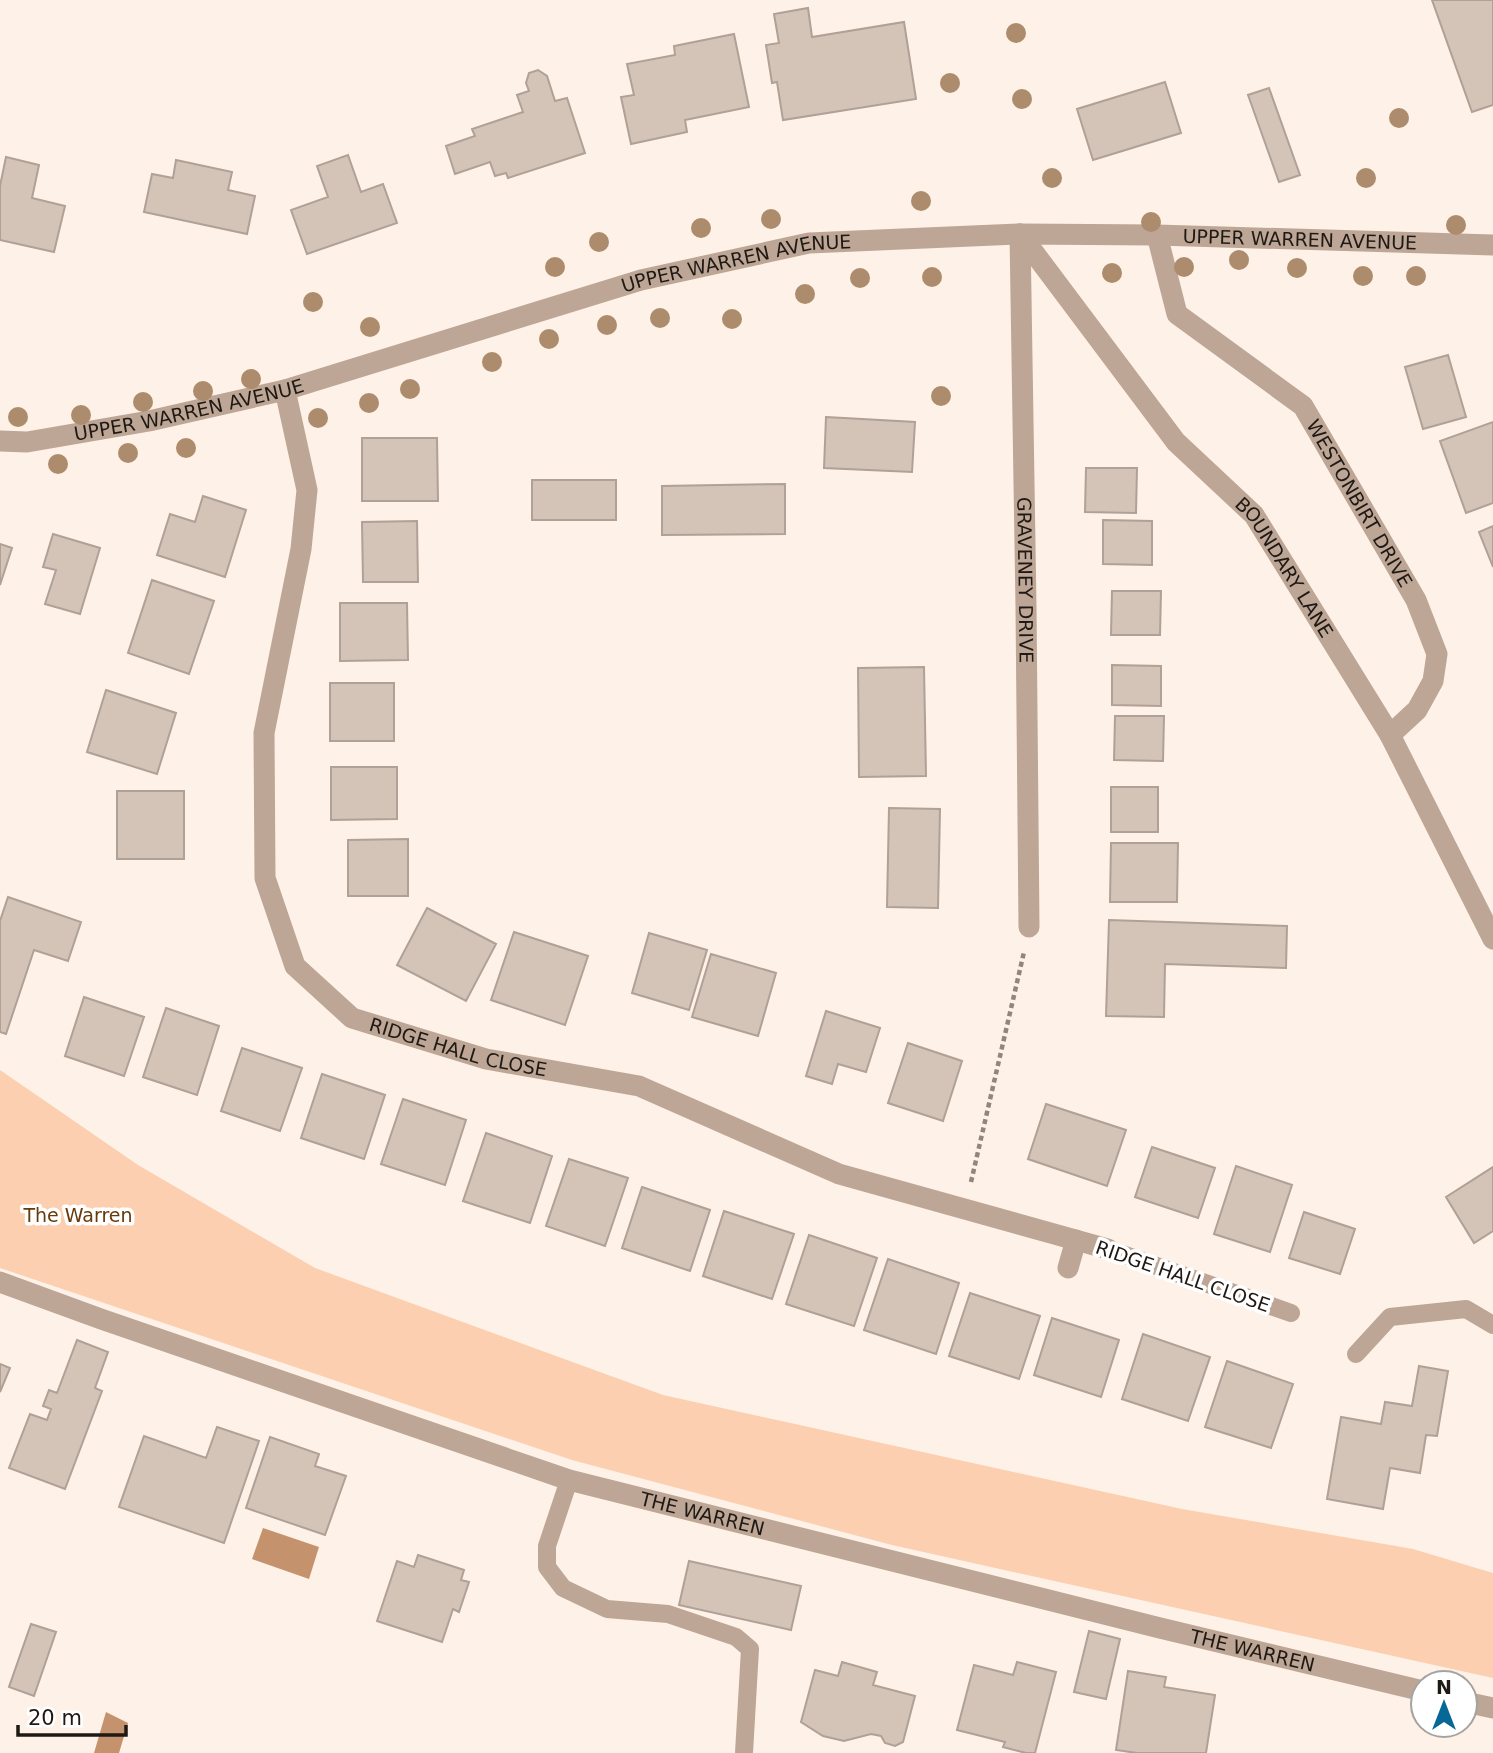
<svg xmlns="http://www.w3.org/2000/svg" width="1493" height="1753" font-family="'DejaVu Sans',sans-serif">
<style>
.green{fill:#fbcfaf}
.water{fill:#c4926c}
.building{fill:#d4c4b8;stroke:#b0a095;stroke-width:2}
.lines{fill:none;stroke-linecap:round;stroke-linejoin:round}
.path{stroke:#90867f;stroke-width:4.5;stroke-dasharray:5 3.5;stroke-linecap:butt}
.lane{stroke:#bda695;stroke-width:18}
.street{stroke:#bda695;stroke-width:21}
.tree{fill:#ac8c6d}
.labels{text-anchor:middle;stroke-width:7;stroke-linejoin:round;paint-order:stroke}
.street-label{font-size:19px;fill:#1f1915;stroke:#fff}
.park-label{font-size:19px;fill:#68390a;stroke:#fff}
</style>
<rect width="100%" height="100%" fill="#fef1e7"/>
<!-- green -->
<path class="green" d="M0,1070l138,95 177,103 348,127 519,114 231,40 80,24v105l-601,-133 -320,-85 -572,-192z"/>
<!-- water -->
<path class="water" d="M263,1528l56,19 -10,32 -57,-20z
M106,1712l22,11 -9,30h-25z"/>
<!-- building -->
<path class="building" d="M1432,0h61v105l-21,7z
M808,8l4,29 92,-15 12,77 -133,21 -6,-38 -5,1 -6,-38 13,-2 -5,-29z
M734,34l15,73 -64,13 2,12 -56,12 -10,-47 13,-2 -7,-31 48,-9 -1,-9z
M538,70l9,6 8,25 12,-3 18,55 -77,25 -2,-5 -11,3 -5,-14 -35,12 -9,-28 29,-10 -3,-7 51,-17 -6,-17 12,-4 -3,-8 3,-10z
M1165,82l16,51 -88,27 -16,-51z
M1269,88l31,87 -21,7 -31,-87z
M348,155l13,37 22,-8 14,39 -90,31 -16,-44 37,-13 -11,-31z
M6,157l33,8 -7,33 33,8 -11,46 -54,-12v-54z
M176,160l56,12 -4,18 27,6 -8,38 -103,-22 8,-38 21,4z
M1448,355l18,62 -43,12 -18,-62z
M826,417l89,5 -3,50 -88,-4z
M1493,422v81l-27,10 -26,-72z
M362,438h75l1,63h-76z
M1086,468h51l-1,45 -51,-1z
M532,480h84v40h-84z
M785,484v50l-123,1v-49z
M203,496l43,14 -21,67 -68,-22 13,-41 25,8z
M1103,520l49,1v44l-49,-1z
M417,521l1,61h-55l-1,-60z
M1493,526v41l-14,-35z
M53,534l47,14 -20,66 -35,-10 11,-34 -13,-3z
M0,544l12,4 -12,37z
M152,580l62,21 -25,73 -61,-21z
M1112,591h49l-1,44h-49z
M340,603h67l1,57 -68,1z
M1112,665l49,1v40l-49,-1z
M924,667l2,109 -67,1 -1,-109z
M330,683h64v58h-64z
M106,690l70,23 -19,61 -70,-22z
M1115,716h49l-1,45 -49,-1z
M331,767h66v52l-66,1z
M1111,787h47v45h-47z
M117,791h67v68h-67z
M889,808l51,1 -2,99 -51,-1z
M408,839v57h-60v-56z
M1111,843h67l-1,59h-67z
M8,897l73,25 -13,39 -34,-11 -28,84 -6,-2v-111z
M427,908l69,36 -30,57 -69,-36z
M1109,920l178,6 -1,42 -121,-4 -1,53 -58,-1z
M514,932l74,24 -23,69 -74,-25z
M649,933l58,17 -18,60 -57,-17z
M711,954l65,19 -18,63 -66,-19z
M84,997l60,20 -20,59 -59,-20z
M166,1008l53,18 -22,69 -54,-18z
M826,1011l54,17 -14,44 -28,-8 -6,20 -26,-8z
M908,1043l54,18 -19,60 -55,-18z
M242,1048l60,20 -22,63 -59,-20z
M322,1074l63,21 -21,64 -63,-21z
M403,1099l63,21 -21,65 -64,-21z
M1046,1104l80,26 -19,56 -79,-27z
M486,1133l66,23 -22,67 -67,-22z
M1152,1147l63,21 -17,50 -63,-21z
M569,1159l59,19 -23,68 -59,-20z
M1236,1166l56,19 -22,67 -56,-18z
M1493,1167v64l-19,12 -28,-46z
M642,1187l68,23 -20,61 -68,-23z
M724,1211l70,23 -22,65 -69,-23z
M1304,1212l51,17 -15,45 -51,-16z
M809,1235l68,23 -23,68 -68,-22z
M888,1259l71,24 -23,71 -72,-24z
M970,1293l70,23 -21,63 -70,-23z
M1052,1318l67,22 -18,57 -67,-22z
M1143,1334l67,23 -22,64 -66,-22z
M77,1340l31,12 -13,36 7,3 -37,98 -56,-21 21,-54 17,6 4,-11 -8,-3 6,-16 8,3z
M1227,1361l66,23 -22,64 -66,-21z
M0,1364l10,4 -10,24z
M1419,1366l29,5 -11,65 -11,-1 -6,38 -30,-5 -7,41 -56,-10 14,-82 40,7 4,-22 27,4z
M217,1427l42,14 -35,102 -105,-36 25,-71 62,22z
M270,1437l49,17 -4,12 31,10 -21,59 -79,-27z
M418,1555l46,15 -3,10 8,2 -10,30 -6,-3 -11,33 -65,-21 20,-60 17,6z
M689,1561l112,25 -10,44 -112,-25z
M31,1624l25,8 -22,64 -25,-9z
M1089,1631l31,8 -14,60 -32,-7z
M842,1662l35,10 -4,13 42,11 -12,46 -8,4 -10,-3 -4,-7 -10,-2 -27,7 -21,-5 -22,-14 14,-52 23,6z
M1017,1662l39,10 -21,81h-9l-23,-6 2,-5 -48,-12 17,-65 39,10z
M1128,1671l38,6 -2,10 51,8 -9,58h-69l-21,-3z"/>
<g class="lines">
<!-- path -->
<path class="path" d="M971,1182l53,-230"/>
<!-- lane -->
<path class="lane" d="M1108,1249l183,64
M1356,1354l34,-37 76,-8 27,16
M569,1480l-22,66v21l16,21 44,21 61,5 68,23 14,12 -6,104"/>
<!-- street -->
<g class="street">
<path id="s1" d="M1020,234l156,208 78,73 136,220 103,204"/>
<path id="s2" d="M1020,234l6,373 3,320"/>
<path id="s3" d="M1157,235l20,79 126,92 113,194 21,54 -4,27 -16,29 -27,25"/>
<path id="s4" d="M285,390l22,100 -6,59 -37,184 1,145 30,88 57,52 134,41 153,27 200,88 269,75"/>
<path id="s5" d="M0,441l27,1 122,-21 136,-31 356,-110 168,-37 211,-9 137,1 336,10"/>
<path d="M1068,1268l8,-28"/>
<path id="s6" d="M0,1282l101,37 468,161 591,148 263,63"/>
<path d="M1465,1702l28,6"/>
</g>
</g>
<!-- trees -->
<g class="tree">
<circle cx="1016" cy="33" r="10"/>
<circle cx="950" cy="83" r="10"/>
<circle cx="1022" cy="99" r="10"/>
<circle cx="1399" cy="118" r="10"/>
<circle cx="1052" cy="178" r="10"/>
<circle cx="1366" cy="178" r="10"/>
<circle cx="921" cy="201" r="10"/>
<circle cx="771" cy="219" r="10"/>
<circle cx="1151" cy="222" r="10"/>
<circle cx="1456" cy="225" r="10"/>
<circle cx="701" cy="228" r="10"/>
<circle cx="599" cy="242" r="10"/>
<circle cx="1239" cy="260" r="10"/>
<circle cx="555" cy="267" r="10"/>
<circle cx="1184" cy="267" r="10"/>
<circle cx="1297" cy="268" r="10"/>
<circle cx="1112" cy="273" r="10"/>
<circle cx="1363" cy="276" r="10"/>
<circle cx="1416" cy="276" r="10"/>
<circle cx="932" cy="277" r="10"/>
<circle cx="860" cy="278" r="10"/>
<circle cx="805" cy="294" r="10"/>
<circle cx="313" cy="302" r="10"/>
<circle cx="660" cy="318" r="10"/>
<circle cx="732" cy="319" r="10"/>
<circle cx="607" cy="325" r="10"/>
<circle cx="370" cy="327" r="10"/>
<circle cx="549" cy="339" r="10"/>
<circle cx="492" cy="362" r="10"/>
<circle cx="251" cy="379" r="10"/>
<circle cx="410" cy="389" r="10"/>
<circle cx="203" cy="391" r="10"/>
<circle cx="941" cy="396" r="10"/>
<circle cx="143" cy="402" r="10"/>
<circle cx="369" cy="403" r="10"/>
<circle cx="81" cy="415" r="10"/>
<circle cx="18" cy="417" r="10"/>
<circle cx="318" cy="418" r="10"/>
<circle cx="186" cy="448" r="10"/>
<circle cx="128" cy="453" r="10"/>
<circle cx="58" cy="464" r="10"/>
</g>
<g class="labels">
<!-- street labels -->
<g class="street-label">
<text dy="7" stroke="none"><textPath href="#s5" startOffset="1326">UPPER WARREN AVENUE</textPath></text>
<text dy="7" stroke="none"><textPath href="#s5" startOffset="760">UPPER WARREN AVENUE</textPath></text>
<text dy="7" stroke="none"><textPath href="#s5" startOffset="192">UPPER WARREN AVENUE</textPath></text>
<text dy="7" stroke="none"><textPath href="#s3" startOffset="350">WESTONBIRT DRIVE</textPath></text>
<text dy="7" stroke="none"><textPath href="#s1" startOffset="427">BOUNDARY LANE</textPath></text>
<text dy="7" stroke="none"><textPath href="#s2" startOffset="346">GRAVENEY DRIVE</textPath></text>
<text dy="7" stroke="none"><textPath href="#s4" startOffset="775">RIDGE HALL CLOSE</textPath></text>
<text transform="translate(1183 1276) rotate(19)" y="7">RIDGE HALL CLOSE</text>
<text dy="7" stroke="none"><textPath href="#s6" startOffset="740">THE WARREN</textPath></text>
<text dy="7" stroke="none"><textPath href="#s6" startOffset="1307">THE WARREN</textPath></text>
</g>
<!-- park labels -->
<g class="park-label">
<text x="78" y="1222">The Warren</text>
</g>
</g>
<!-- north arrow -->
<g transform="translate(1444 1704)"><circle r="33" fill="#ffffff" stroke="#a5a3a1" stroke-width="2"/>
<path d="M0-5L12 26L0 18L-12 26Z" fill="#076897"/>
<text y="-10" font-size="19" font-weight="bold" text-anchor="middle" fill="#1f1915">N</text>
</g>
<!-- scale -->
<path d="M18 1725v10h108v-10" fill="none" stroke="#1f1915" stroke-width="3.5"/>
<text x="28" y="1725" font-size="21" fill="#1f1915" stroke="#ffffff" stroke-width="5" paint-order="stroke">20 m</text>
</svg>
